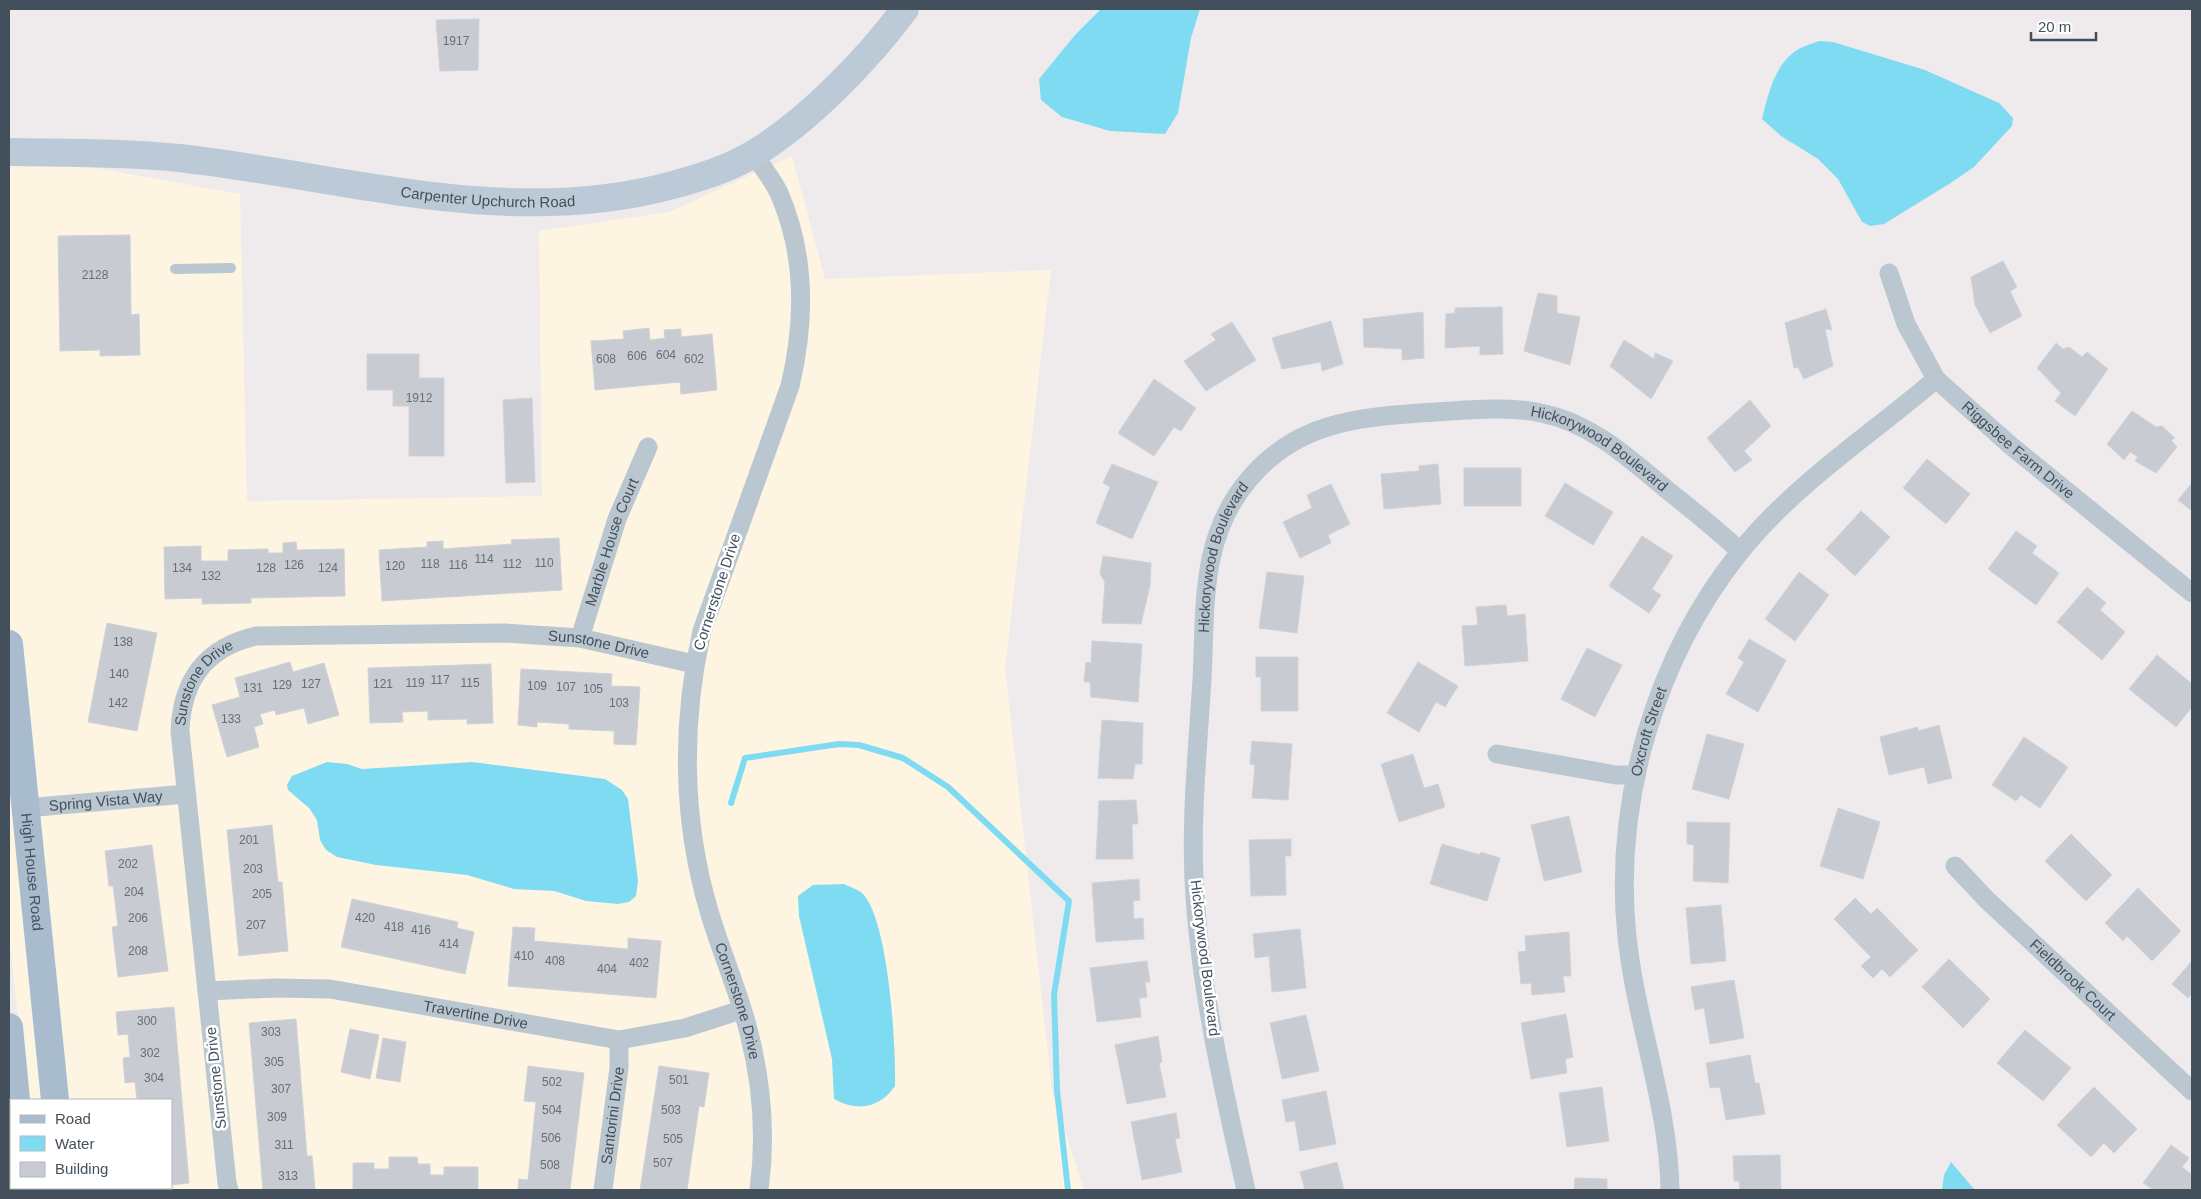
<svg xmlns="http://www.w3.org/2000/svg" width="2201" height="1199" font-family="Helvetica,sans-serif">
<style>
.commercial{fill:#fdf5e2}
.water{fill:#7fdbf2}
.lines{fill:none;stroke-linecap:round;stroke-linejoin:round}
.stream{stroke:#7fdbf2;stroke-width:6}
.building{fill:#c8cbd1;stroke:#cfd2d8}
.lane{stroke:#bbc7d0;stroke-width:10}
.street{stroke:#bbc7d0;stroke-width:19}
.secondary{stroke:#bccad7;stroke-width:28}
.primary{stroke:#a9bcce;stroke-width:28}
.labels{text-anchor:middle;stroke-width:5;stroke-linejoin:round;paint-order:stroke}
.number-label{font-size:12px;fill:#646f78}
.street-label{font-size:15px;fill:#43505b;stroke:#fff}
</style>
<rect width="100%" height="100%" fill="#efebec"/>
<!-- commercial -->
<path class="commercial" d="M9,152l231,42 7,307 295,-5 -3,-265 130,-19 123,-56 33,123 226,-9 -46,398 47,423 32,99h-1047v-2h134v-88h-144l-18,-166z"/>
<!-- water -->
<path class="water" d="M1101,9h99l-9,29 -13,75 -13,21 -55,-3 -48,-14 -21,-17 -2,-21 36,-44z
M1819,41l14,1 92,28 74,33 14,15 -1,8 -38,41 -25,17 -65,40 -14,2 -8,-4 -24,-43 -20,-20 -37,-23 -19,-17c6,-24 12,-54 35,-69 6,-4 15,-6 22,-9z
M327,762l20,2 15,5 110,-7 133,17 17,11 6,9 10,82 -2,15 -7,6 -11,2 -32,-3 -32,-10 -40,-2 -47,-14 -91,-10 -39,-8 -11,-7 -6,-10 -3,-20 -8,-12 -21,-18 -1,-5 5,-9z
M844,884c6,3 16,6 20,11 25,30 32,151 31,191 -15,22 -38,26 -61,13l-2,-40 -33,-143 -1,-20 15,-11z
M1951,1162l23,27 1,1h-33l2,-15z"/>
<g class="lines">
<!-- stream -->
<path class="stream" d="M731,803l14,-45 94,-14 20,1 44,13 45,29 121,114 -15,94 3,95 11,100"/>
</g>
<!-- building -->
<path class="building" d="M479,19l-1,51 -38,1 -4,-51z
M130,235l1,80 8,-1 1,41 -40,1v-6l-40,1 -2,-115z
M2003,261l14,26 -7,4 12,25 -32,17 -15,-28 -4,-28z
M1538,293l19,3v17l23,4 -10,48 -46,-14z
M1502,307l1,47 -23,1v-9l-35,2 1,-34 9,-1v-5z
M1826,309l6,21 -7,-1 8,37 -29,13 -6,-12 -4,1 -9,-45z
M1423,312l1,46 -22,2v-11l-38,-2 -1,-28z
M1331,321l12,43 -21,7 -1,-9 -39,7 -10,-31z
M1232,322l24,38 -50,31 -22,-30 32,-21 -5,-6z
M649,328l1,12 15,-2 -1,-8 17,-1v8l31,-3 5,56 -36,4 -1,-12 -85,8 -4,-49 33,-2 -1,-8z
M1624,340l30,19 1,-6 18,8 -22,38 -41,-33z
M2056,343l7,6 6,-2 13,10 5,-5 21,17 -33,47 -20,-15 6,-8 -24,-25z
M367,354h52v24h25v78h-35v-50h-16v-16h-26z
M1154,379l42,29 -15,23 -7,-4 -20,29 -36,-23z
M532,398l3,84 -29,1 -3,-83z
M1750,400l21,26 -27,25 8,9 -17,12 -28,-34z
M2132,411l24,16 6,-1 13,12 -4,2 6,7 -21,26 -21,-12 3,-4 -8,-5 -6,8 -17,-16z
M1927,459l43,35 -24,30 -43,-36z
M1112,464l46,18 -26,57 -36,-16 14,-36 -7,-4z
M1438,464l3,40 -57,5 -3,-35 38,-3v-5z
M1464,468h57v38h-57z
M1565,483l48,29 -20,33 -48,-29z
M2192,483v28l-14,-11z
M1331,484l19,40 -22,11 3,8 -31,15 -17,-36 29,-14 -5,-13z
M1861,511l29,26 -35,39 -29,-27z
M2016,531l21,15 -5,7 27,20 -23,32 -48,-36z
M1642,536l31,20 -21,33 9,6 -12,18 -40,-27z
M559,538l3,52 -180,11 -3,-51 48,-3v-5l16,-1v8l69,-5 -1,-4z
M296,542l1,8 47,-1 1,47 -94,2v5l-49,1v-6l-37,1 -1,-52 37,-1v15h27v-11l40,-1v4h15v-10z
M1103,556l48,7 -1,22 -9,39 -39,-1 3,-41 -5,-8z
M1267,572l37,4 -7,57 -38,-5z
M1799,572l30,23 -34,46 -30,-22z
M2087,587l19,16 -6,7 25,22 -23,28 -45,-38z
M1506,605l1,11 18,-2 3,47 -63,5 -3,-40 16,-1 -2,-18z
M107,623l50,10 -20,98 -49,-9z
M1749,639l37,21 -28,52 -32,-18 18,-32 -6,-4z
M1092,641l50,3 -4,58 -47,-5 -1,-15h-6l2,-20 5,1z
M1587,648l35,17 -27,52 -34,-18z
M2157,655l35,29v23l-16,20 -47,-38z
M1256,657h42v54h-37v-34h-5z
M290,662l3,10 31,-9 15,52 -31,9 -4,-16 -28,7 -1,-5 -15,4 3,10 -9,3 5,20 -32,10 -15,-52 28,-8 -5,-19z
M1418,662l40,24 -13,21 -9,-5 -17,30 -32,-19z
M491,664l2,59 -26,1v-5l-39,1v-9l-26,1 1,10 -33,1 -2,-55z
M521,669l91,5 -1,12 29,1 -4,58 -22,-1v-13l-45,-2v-5l-32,-2v5l-19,-2z
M1102,720l41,3 -1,41h-7l-2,15 -35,-1z
M1939,725l13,53 -24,6 -4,-17 -35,8 -9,-38 38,-10v4z
M1707,734l37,10 -15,55 -37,-10z
M2024,737l44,30 -28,41 -19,-13 -5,6 -24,-16z
M1252,741l40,3 -4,56 -36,-2 3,-33 -5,-1z
M1413,754l11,34 14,-4 7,23 -46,15 -18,-58z
M1136,800l2,24h-6l1,35h-37l3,-58z
M1838,808l42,14 -17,57 -43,-13z
M1569,816l13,56 -38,9 -13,-56z
M1687,822l43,1 -2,60 -35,-2 1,-36 -7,-1z
M272,825l6,57h4l6,69 -49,5 -12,-126z
M2071,834l41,41 -26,26 -41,-40z
M1291,839v17h-6l1,39 -35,1 -2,-56z
M1442,844l38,11 1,-3 19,6 -13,43 -57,-17z
M152,845l16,126 -50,6 -6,-50 6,-1 -5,-40h-4l-4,-35z
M1139,879l1,21 -7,1 1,18 9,-1 1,21 -48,3 -4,-59z
M2138,888l43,43 -29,30 -25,-25 -4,5 -18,-18z
M1855,898l16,16 6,-6 41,42 -28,27 -8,-8 -9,9 -12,-12 10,-9 -37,-38z
M352,899l106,23 -1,6 17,4 -9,42 -124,-27z
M1721,905l5,56 -35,3 -5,-56z
M513,927l22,1 -1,13 94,8v-11l33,3 -5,57 -148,-12z
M1300,929l6,59 -34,4 -3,-36 -14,2 -2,-24z
M1569,932l2,44h-8l2,16 -33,3 -1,-12 -10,1 -3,-32 8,-1 -1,-15z
M1949,959l41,40 -27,29 -41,-41z
M1147,961l3,21h-5l2,15 -8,1 2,19 -44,5 -7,-54z
M2192,961v36l-2,-2 -2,3 -16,-14z
M1734,980l10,58 -34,6 -6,-36 -9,2 -4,-23z
M174,1007l15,176 -18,2v-85h-34l-2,-18 -10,1 -2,-25 7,-1 -2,-23 -10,1 -2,-23z
M1566,1014l7,43 -8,2 2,14 -36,6 -10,-56z
M1306,1015l13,56 -37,8 -12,-56z
M296,1019l11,137h5l3,34h-52l-14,-167z
M350,1029l29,6 -9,44 -29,-7z
M2025,1030l46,38 -28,33 -46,-38z
M1158,1036l4,26 -3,1 7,34 -39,7 -12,-59z
M383,1038l23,4 -6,40 -24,-4z
M1750,1055l5,28h4l6,31 -39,6 -6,-33 -10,1 -4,-25z
M528,1066l56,7 -14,117h-52l1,-11 9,1 8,-78 -12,-1z
M659,1066l50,7 -5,34 -5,-1 -12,84h-47z
M1602,1087l7,54 -42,6 -8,-54z
M2094,1087l43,42 -23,24 -10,-10 -13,14 -34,-32z
M1326,1091l10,53 -36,7 -5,-30 -9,1 -4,-22z
M1176,1113l4,25 -5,1 7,33 -40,8 -11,-58z
M2171,1145l18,13 -7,9 10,8v15h-38l-11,-7z
M1780,1155l1,35h-41l-1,-9h-5l-1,-25z
M389,1157h28l1,7h12v11h14v-8h34v23h-125v-27h21v6h15z
M1337,1162l7,28h-39l-5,-18z
M1575,1178l32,1v11h-33z"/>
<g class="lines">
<!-- lane -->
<path class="lane" d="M175,269l56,-1"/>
<!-- street -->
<g class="street">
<path id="s1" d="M754,154c8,13 19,26 25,39 27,62 26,130 11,193l-88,245c-21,92 -20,189 7,280 12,41 30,81 40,122 13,51 17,105 10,157"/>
<path id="s2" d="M1889,273l17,51 30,55 74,66 182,148"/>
<path id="s3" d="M580,638l37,-119 31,-72"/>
<path d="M1497,754l119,21h19"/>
<path id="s4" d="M26,808l160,-14"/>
<path id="s5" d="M1955,866l32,34 205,191"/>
<path id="s6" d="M207,991l68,-3 55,1 289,51 66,-12 56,-18"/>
<path id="s7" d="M229,1190l-2,-7 -47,-452c2,-51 25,-83 76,-95l249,-3 75,5 114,26"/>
<path id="s8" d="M603,1190l16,-122v-28"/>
<path id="s9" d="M1246,1190c-23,-102 -47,-206 -52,-311 -3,-66 4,-133 8,-200 4,-73 -3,-142 48,-201 46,-54 103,-60 169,-65 38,-2 86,-8 122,0 52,10 91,48 130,80 24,19 47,38 69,58"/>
<path id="s10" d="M1670,1190c-1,-84 -34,-168 -43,-253 -14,-134 28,-279 113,-385 53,-67 132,-118 196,-173"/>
</g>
<!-- secondary -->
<path class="secondary" id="s11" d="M9,152c56,1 113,0 170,6 162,18 328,71 490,28 30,-8 60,-17 86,-33 53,-32 113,-94 150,-144"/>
<!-- primary -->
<g class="primary">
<path id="s12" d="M9,644l46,456"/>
<path d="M9,1027l7,73"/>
<path d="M25,1188l1,2"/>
<path d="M64,1188v2"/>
</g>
</g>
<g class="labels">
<!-- number labels -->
<g class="number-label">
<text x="456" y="45">1917</text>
<text x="95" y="279">2128</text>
<text x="666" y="359">604</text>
<text x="637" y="360">606</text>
<text x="606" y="363">608</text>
<text x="694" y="363">602</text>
<text x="419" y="402">1912</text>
<text x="484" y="563">114</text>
<text x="544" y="567">110</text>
<text x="430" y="568">118</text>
<text x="512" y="568">112</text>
<text x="294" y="569">126</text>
<text x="458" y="569">116</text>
<text x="395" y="570">120</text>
<text x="182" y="572">134</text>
<text x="266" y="572">128</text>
<text x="328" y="572">124</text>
<text x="211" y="580">132</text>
<text x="123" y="646">138</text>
<text x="119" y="678">140</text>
<text x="440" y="684">117</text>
<text x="415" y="687">119</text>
<text x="470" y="687">115</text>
<text x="311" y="688">127</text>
<text x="383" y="688">121</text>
<text x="282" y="689">129</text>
<text x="537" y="690">109</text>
<text x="566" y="691">107</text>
<text x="253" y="692">131</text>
<text x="593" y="693">105</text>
<text x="118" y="707">142</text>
<text x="619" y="707">103</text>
<text x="231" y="723">133</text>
<text x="249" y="844">201</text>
<text x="128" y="868">202</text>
<text x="253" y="873">203</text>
<text x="134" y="896">204</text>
<text x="262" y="898">205</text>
<text x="138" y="922">206</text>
<text x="365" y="922">420</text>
<text x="256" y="929">207</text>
<text x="394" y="931">418</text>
<text x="421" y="934">416</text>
<text x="449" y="948">414</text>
<text x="138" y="955">208</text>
<text x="524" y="960">410</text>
<text x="555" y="965">408</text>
<text x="639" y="967">402</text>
<text x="607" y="973">404</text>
<text x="147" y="1025">300</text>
<text x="271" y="1036">303</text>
<text x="150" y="1057">302</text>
<text x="274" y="1066">305</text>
<text x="154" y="1082">304</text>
<text x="679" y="1084">501</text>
<text x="552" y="1086">502</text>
<text x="281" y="1093">307</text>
<text x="552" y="1114">504</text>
<text x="671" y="1114">503</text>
<text x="277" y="1121">309</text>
<text x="551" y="1142">506</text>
<text x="673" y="1143">505</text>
<text x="284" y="1149">311</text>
<text x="663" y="1167">507</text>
<text x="550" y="1169">508</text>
<text x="288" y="1180">313</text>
</g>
<!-- street labels -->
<g class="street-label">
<text dy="5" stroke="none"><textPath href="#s11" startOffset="482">Carpenter Upchurch Road</textPath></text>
<text dy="5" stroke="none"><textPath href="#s2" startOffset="225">Riggsbee Farm Drive</textPath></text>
<text dy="5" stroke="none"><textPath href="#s9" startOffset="1105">Hickorywood Boulevard</textPath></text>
<text dy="5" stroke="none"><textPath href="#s3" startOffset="101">Marble House Court</textPath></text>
<text dy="5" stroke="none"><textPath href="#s9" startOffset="641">Hickorywood Boulevard</textPath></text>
<text transform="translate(717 592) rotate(-72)" y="5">Cornerstone Drive</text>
<text dy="5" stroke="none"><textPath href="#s7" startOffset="938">Sunstone Drive</textPath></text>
<text dy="5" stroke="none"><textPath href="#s7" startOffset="518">Sunstone Drive</textPath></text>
<text dy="5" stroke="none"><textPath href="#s10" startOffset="465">Oxcroft Street</textPath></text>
<text dy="5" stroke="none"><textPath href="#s4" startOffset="80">Spring Vista Way</textPath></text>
<text dy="5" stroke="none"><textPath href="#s12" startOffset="229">High House Road</textPath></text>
<text transform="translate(1205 958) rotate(83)" y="5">Hickorywood Boulevard</text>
<text dy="5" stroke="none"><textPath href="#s5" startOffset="164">Fieldbrook Court</textPath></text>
<text dy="5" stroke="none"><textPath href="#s1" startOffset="881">Cornerstone Drive</textPath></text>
<text dy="5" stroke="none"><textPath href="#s6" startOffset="271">Travertine Drive</textPath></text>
<text transform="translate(216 1078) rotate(-96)" y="5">Sunstone Drive</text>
<text dy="5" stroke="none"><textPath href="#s8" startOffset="75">Santorini Drive</textPath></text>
</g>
</g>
<!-- border -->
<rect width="2201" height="1199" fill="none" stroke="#43505b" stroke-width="20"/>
<!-- legend -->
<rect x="10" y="1099" width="162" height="90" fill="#ffffff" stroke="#b4b9bd"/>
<rect x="20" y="1115" width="25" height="8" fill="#a9bcce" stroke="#b4b9bd"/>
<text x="55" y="1124" font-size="15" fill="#43505b">Road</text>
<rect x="20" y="1136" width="25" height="15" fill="#7fdbf2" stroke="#b4b9bd"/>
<text x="55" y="1149" font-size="15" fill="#43505b">Water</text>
<rect x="20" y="1162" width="25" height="15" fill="#c8cbd1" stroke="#b4b9bd"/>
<text x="55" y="1174" font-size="15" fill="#43505b">Building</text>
<!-- scale -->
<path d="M2031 32v8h65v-8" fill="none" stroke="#43505b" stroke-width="2.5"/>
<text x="2038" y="32" font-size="15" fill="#43505b" stroke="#ffffff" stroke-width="4" paint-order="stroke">20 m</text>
</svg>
